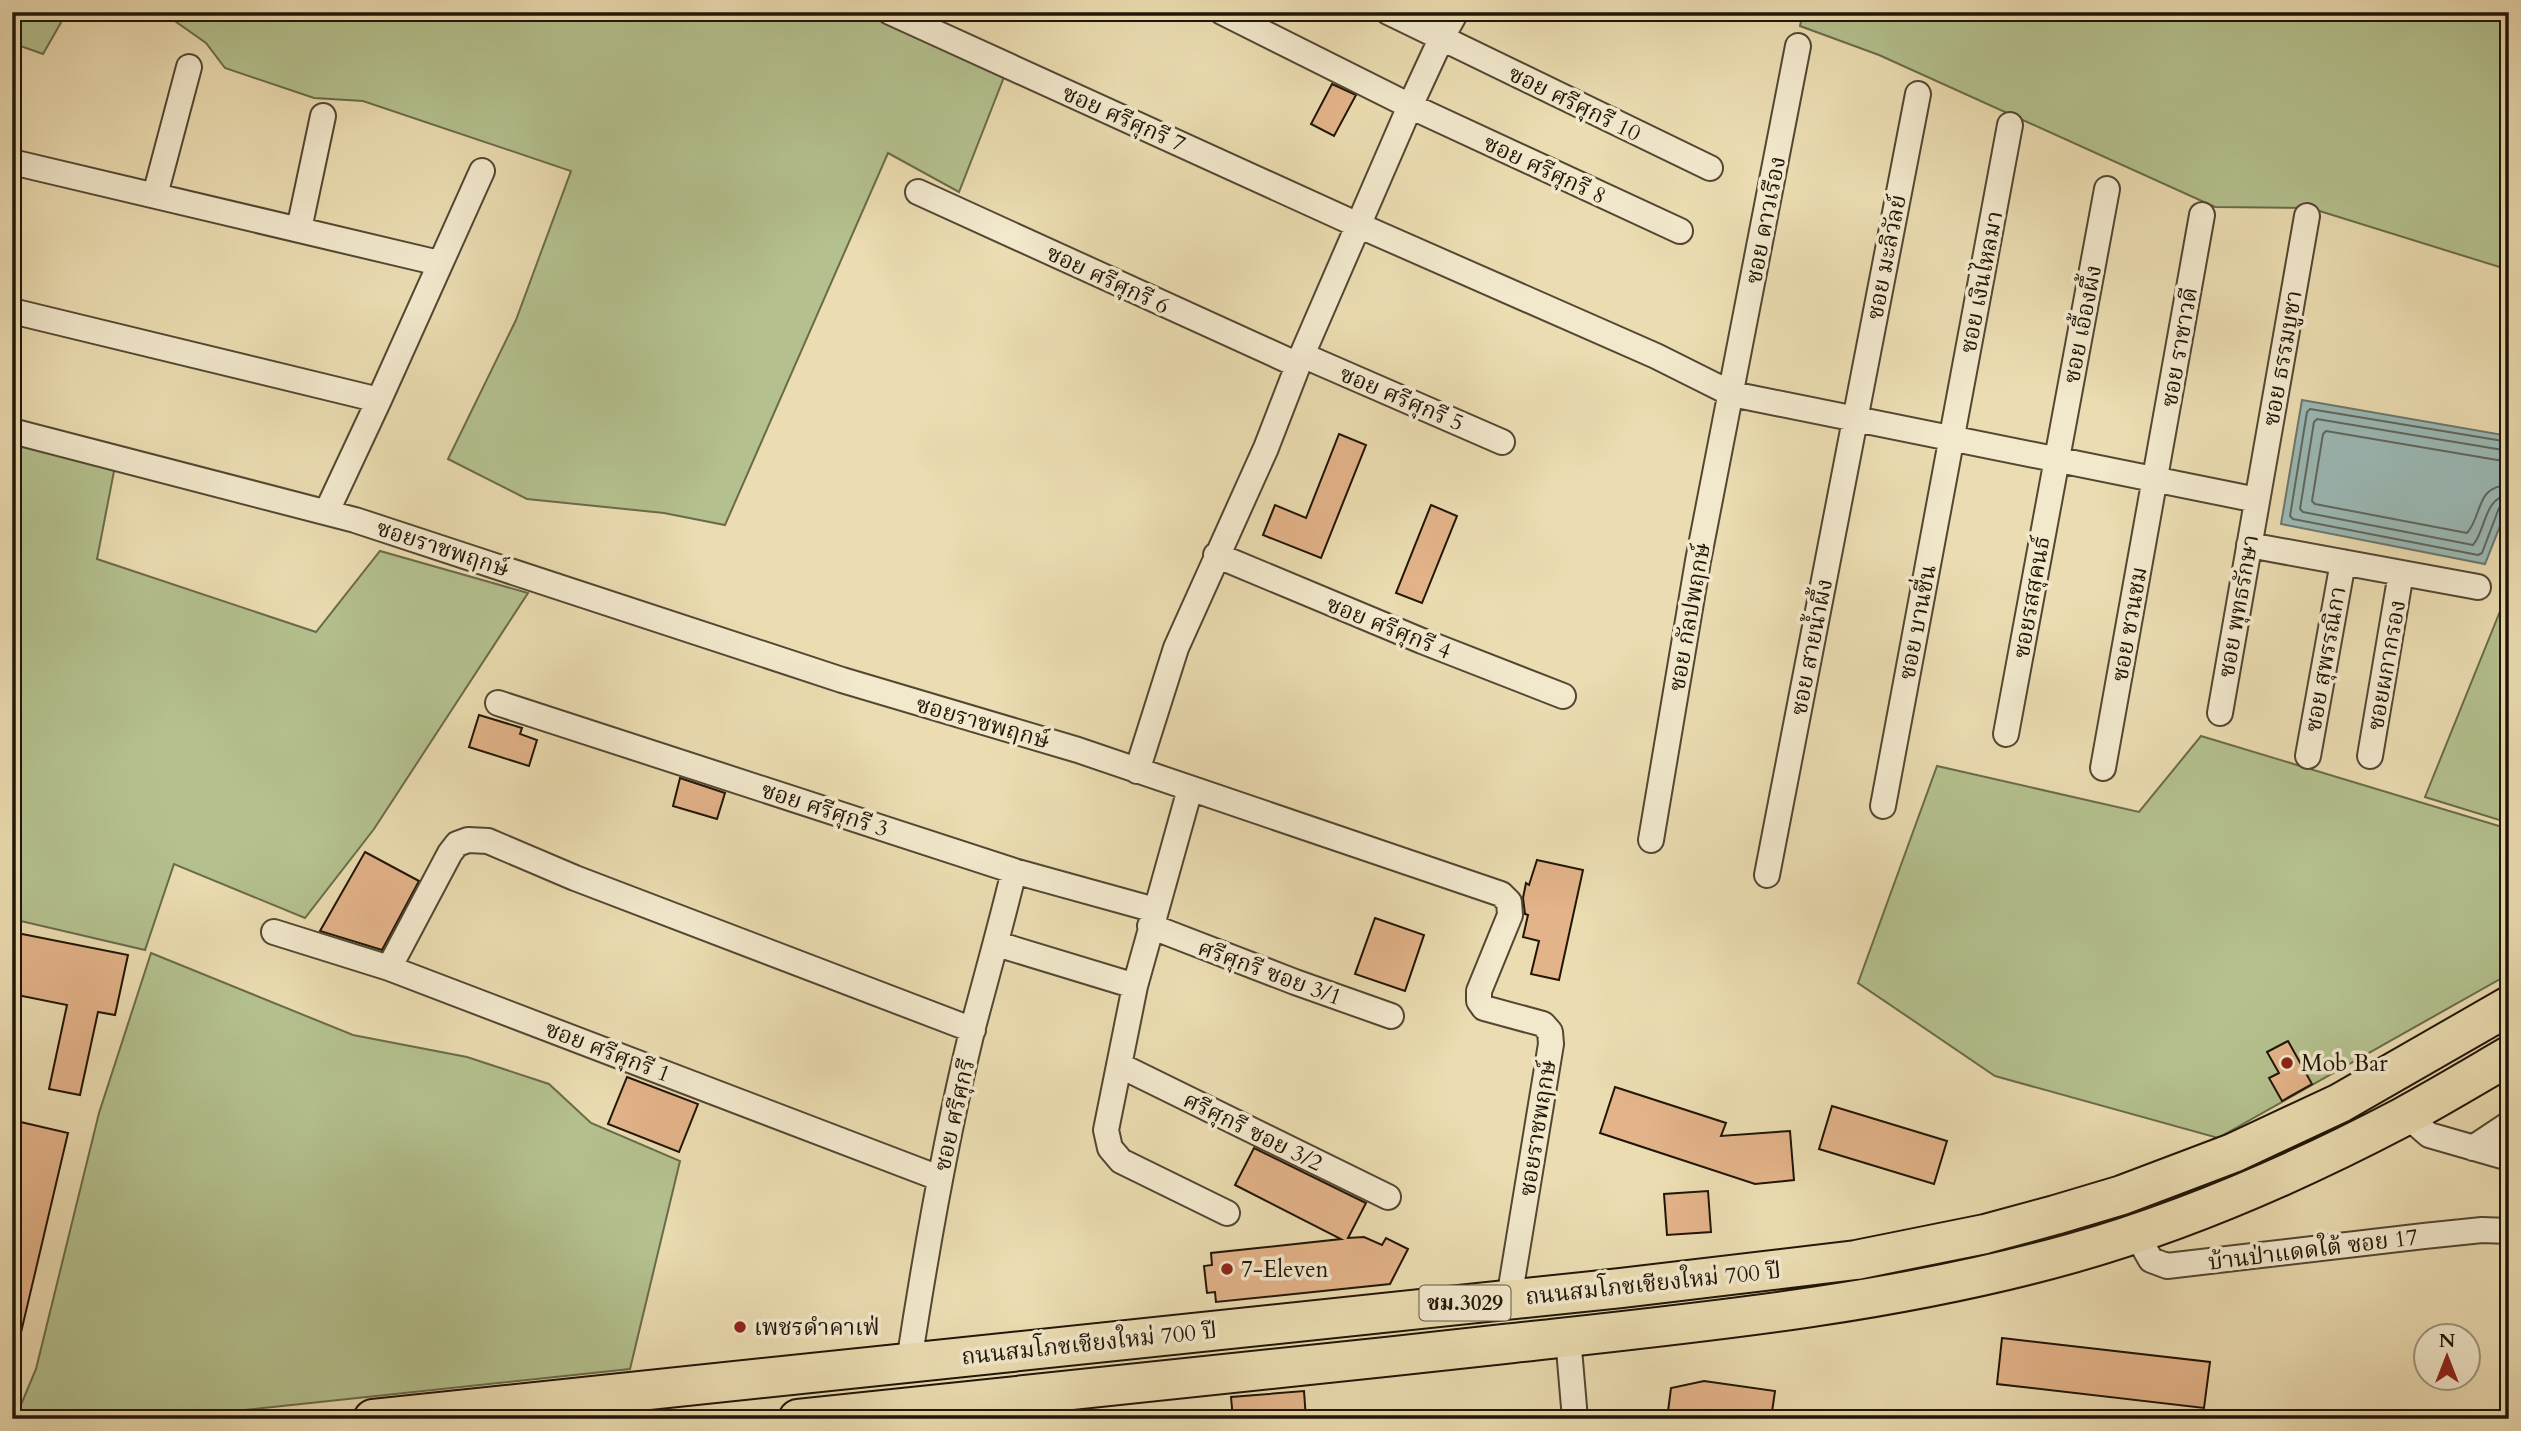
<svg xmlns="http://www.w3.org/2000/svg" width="2521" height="1431" font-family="Cardo,'Noto Serif Thai',serif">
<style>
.green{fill:#b4c18e;stroke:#6a6b4a;stroke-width:2}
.water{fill:#9bb9b5;stroke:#6a776f;stroke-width:2}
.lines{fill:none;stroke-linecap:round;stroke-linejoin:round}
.shore{stroke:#5e675e;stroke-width:2}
.building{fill:#e3b389;stroke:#201507;stroke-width:2}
.street-casing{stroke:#534732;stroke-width:28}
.primary-casing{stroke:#201507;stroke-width:42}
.street{stroke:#f2e8cc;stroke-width:24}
.primary{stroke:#ebdcb1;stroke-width:38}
.poi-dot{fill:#8f2418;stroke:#f2e8cc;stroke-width:2.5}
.labels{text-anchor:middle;stroke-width:7;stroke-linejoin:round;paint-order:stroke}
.shield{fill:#f2e8cc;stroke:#5f5442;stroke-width:2}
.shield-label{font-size:21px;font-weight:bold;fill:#201507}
.street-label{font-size:23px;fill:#201507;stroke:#f2e8cc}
.poi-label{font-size:23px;fill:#201507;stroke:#f2e8cc;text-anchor:start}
</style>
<rect width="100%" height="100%" fill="#ebdcb1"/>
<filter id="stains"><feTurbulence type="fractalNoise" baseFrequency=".00286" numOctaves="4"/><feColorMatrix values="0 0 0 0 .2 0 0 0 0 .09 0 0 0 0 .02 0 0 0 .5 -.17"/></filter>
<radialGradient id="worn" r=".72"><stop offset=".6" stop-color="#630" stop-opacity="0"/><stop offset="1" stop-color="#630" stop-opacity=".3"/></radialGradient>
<!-- green -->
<path class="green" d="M12,12h55l-24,42 -31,-11z
M162,12h699l143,65 -45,115 -71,-39 -163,372 -61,-12 -137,-14 -79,-40 68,-139 55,-149 -208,-70 -49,-3 -89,-30 -19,-25z
M1803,12h706v258l-199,-62 -95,-1 -336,-152 -79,-29z
M12,441l103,25 -18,93 219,73 64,-81 148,42 -154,236 -69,89 -131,-54 -29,86 -133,-31z
M2509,589v234l-84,-26z
M2201,736l308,93v145l-291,164 -223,-62 -137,-93 79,-217 202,46z
M151,953l202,82 114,22 82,27 42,39 89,38 -50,208 -470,50h-145l21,-50 63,-256z"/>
<!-- water -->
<path class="water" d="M2302,400l207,36v67l-24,61 -204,-40z"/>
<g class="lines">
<!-- shore -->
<path class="shore" d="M2509,442l-199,-33 -3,3 -17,104 3,3 185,36 4,-2 17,-45 10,-4
M2509,451l-192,-32 -3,3 -14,87 3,3 170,33c13,-15 11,-48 36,-50
M2509,462l-183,-31 -3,3 -11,67 3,3 152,29c16,-18 8,-47 42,-48"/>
</g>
<!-- building -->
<path class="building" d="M1332,84l24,11 -22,41 -23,-12z
M1339,434l27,11 -45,113 -58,-23 12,-30 31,13z
M1431,505l26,11 -35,87 -26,-10z
M479,715l43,13 -2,6 17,6 -8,26 -60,-19z
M680,778l45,15 -8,26 -44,-13z
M365,852l54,29 -37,69 -62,-19z
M1537,860l46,10 -24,110 -28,-6 8,-33 -16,-4 5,-22 -3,-1 -2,-16 3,-15 3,2z
M1375,918l49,17 -19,56 -50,-17z
M12,932l116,23 -13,60 -17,-3 -18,83 -31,-6 18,-84 -55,-11z
M2288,1041l24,43 -30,17 -13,-23 10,-5 -12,-21z
M627,1077l71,27 -19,48 -71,-28z
M1615,1087l111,36 -5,13 69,-5 4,49 -39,4 -155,-51z
M1832,1106l115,35 -13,43 -115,-35z
M12,1120l56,13 -49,208 -7,-1z
M1254,1148l112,55 -18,35 16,-1 18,8 4,-7 22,11 -18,35 -174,18 -1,-10 -8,1 -3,-27 8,-1 -1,-12 130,-14 -106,-54z
M1708,1191l3,41 -44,3 -3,-41z
M2002,1338l208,24 -6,46 -207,-24z
M1704,1381l71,10 -4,28h-104l4,-31z
M1304,1391l2,28h-73l-2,-22z"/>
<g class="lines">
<!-- street casing -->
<g class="street-casing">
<path id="street" d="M890,12l468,213 298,131 76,38 525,106
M1222,12l188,94 270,125
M1388,12l322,156
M12,162l427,101
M918,192l380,173
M155,195l34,-128
M299,229l24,-113
M12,311l367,89
M1302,355l200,87
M12,431l343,89 487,160 236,70 423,144 8,8 1,13 -31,76v10l5,7 59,16 7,8 1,12 -42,255
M327,511l52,-111 103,-229
M2249,545l229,42
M1216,555l206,86 141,55
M498,703l516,168 141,39
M2220,713l87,-497
M2006,734l101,-545
M2308,756l35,-194
M2370,756l31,-183
M2103,768l99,-553
M1137,771l39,-123 90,-200 36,-93 108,-249 31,-67 15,-27
M1190,789l-55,197 -29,144 4,18 11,13 106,52
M1883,806l127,-681
M1651,840l47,-279 100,-515
M1767,875l151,-781
M1150,926l145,56 96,34
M274,932l115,36 550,210
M997,944l138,42
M389,968l61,-115 7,-9 11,-4 20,1 87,37 398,152
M1119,1065l269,132
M2406,1115l23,20 80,23
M2473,1148l36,-24
M2135,1232l16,28 16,6 257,-30 58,-6 27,1
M1568,1337l7,82
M909,1362c17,-111 36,-221 63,-331 14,-53 29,-106 42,-160"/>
</g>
<!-- primary casing -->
<g class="primary-casing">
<path id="primary" d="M373,1419l1248,-131 235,-28 129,-26 70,-19 67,-20 111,-42 107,-50 169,-97
M798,1419c236,-25 471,-49 706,-75 190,-21 385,-39 569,-91 110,-31 227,-82 328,-135 37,-20 72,-41 108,-62"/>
</g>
<!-- street -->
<use href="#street" class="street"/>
<!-- primary -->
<use href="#primary" class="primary"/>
</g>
<!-- markers -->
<g class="poi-dot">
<circle cx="2287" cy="1063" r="7"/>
<circle cx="1227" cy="1269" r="7"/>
<circle cx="740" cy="1327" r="7"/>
</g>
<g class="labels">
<!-- shield labels -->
<rect class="shield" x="1419.5" y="1285.5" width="91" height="35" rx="5"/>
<g class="shield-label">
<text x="1465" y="1310">ชม.3029</text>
</g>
<!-- street labels -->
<g class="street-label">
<text transform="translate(1575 103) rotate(26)" y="8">ซอย ศรีศุกรี 10</text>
<text transform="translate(1124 118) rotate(24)" y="8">ซอย ศรีศุกรี 7</text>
<text transform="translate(1545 169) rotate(25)" y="8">ซอย ศรีศุกรี 8</text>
<text transform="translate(1765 220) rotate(-79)" y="8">ซอย ดาวเรือง</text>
<text transform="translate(1886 257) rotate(-79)" y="8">ซอย มะลิวัลย์</text>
<text transform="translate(1108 279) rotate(25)" y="8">ซอย ศรีศุกรี 6</text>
<text transform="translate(1981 282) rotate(-79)" y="8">ซอย เงินไหลมา</text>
<text transform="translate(2082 324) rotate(-79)" y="8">ซอย เอื้องผึ้ง</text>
<text transform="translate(2179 347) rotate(-80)" y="8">ซอย ราชาวดี</text>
<text transform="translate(2282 358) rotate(-80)" y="8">ซอย ธรรมบูชา</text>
<text transform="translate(1402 398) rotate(23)" y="8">ซอย ศรีศุกรี 5</text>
<text transform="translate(443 548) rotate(18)" y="8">ซอยราชพฤกษ์</text>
<text transform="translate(2031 597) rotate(-80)" y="8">ซอยรสสุคนธ์</text>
<text transform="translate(2238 606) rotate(-80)" y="8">ซอย พุทธรักษา</text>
<text transform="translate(1689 617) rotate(-80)" y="8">ซอย กัลปพฤกษ์</text>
<text transform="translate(1917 622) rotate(-79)" y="8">ซอย บานชื่น</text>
<text transform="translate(2129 624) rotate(-80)" y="8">ซอย ชวนชม</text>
<text transform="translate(1389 627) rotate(22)" y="8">ซอย ศรีศุกรี 4</text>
<text transform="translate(1811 647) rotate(-79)" y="8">ซอย สายน้ำผึ้ง</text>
<text transform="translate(2325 659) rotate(-80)" y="8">ซอย สุพรรณิกา</text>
<text transform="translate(2386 665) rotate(-80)" y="8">ซอยผกากรอง</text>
<text transform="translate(983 722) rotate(16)" y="8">ซอยราชพฤกษ์</text>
<text transform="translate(825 809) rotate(18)" y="8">ซอย ศรีศุกรี 3</text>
<text transform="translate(1270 972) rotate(20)" y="8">ศรีศุกรี ซอย 3/1</text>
<text transform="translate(608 1051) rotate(21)" y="8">ซอย ศรีศุกรี 1</text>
<text transform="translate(954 1115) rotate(-77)" y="8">ซอย ศรีศุกรี</text>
<text transform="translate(1537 1128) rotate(-81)" y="8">ซอยราชพฤกษ์</text>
<text transform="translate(1253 1131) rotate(26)" y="8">ศรีศุกรี ซอย 3/2</text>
<text transform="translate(2313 1249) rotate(-7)" y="8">บ้านป่าแดดใต้ ซอย 17</text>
<text transform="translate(1653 1283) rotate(-6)" y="8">ถนนสมโภชเชียงใหม่ 700 ปี</text>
<text transform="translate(1089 1343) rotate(-6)" y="8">ถนนสมโภชเชียงใหม่ 700 ปี</text>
</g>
<!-- poi labels -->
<g class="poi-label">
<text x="2301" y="1071">Mob Bar</text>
<text x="1241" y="1277">7-Eleven</text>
<text x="754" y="1335">เพชรดำคาเฟ่</text>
</g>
</g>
<!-- margin -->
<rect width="2521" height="1431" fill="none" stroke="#ebdcb1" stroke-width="42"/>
<rect x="14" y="14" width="2493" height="1403" fill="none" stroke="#201507" stroke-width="3.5"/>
<rect x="21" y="21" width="2479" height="1389" fill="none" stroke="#201507" stroke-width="2"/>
<!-- north arrow -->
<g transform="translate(2447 1357)"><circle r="33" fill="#f2e8cc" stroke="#9e947d" stroke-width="2"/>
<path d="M0-5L12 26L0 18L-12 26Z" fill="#8f2418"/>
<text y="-10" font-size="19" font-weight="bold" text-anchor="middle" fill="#201507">N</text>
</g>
<rect width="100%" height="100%" filter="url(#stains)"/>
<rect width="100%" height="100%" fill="url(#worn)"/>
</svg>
